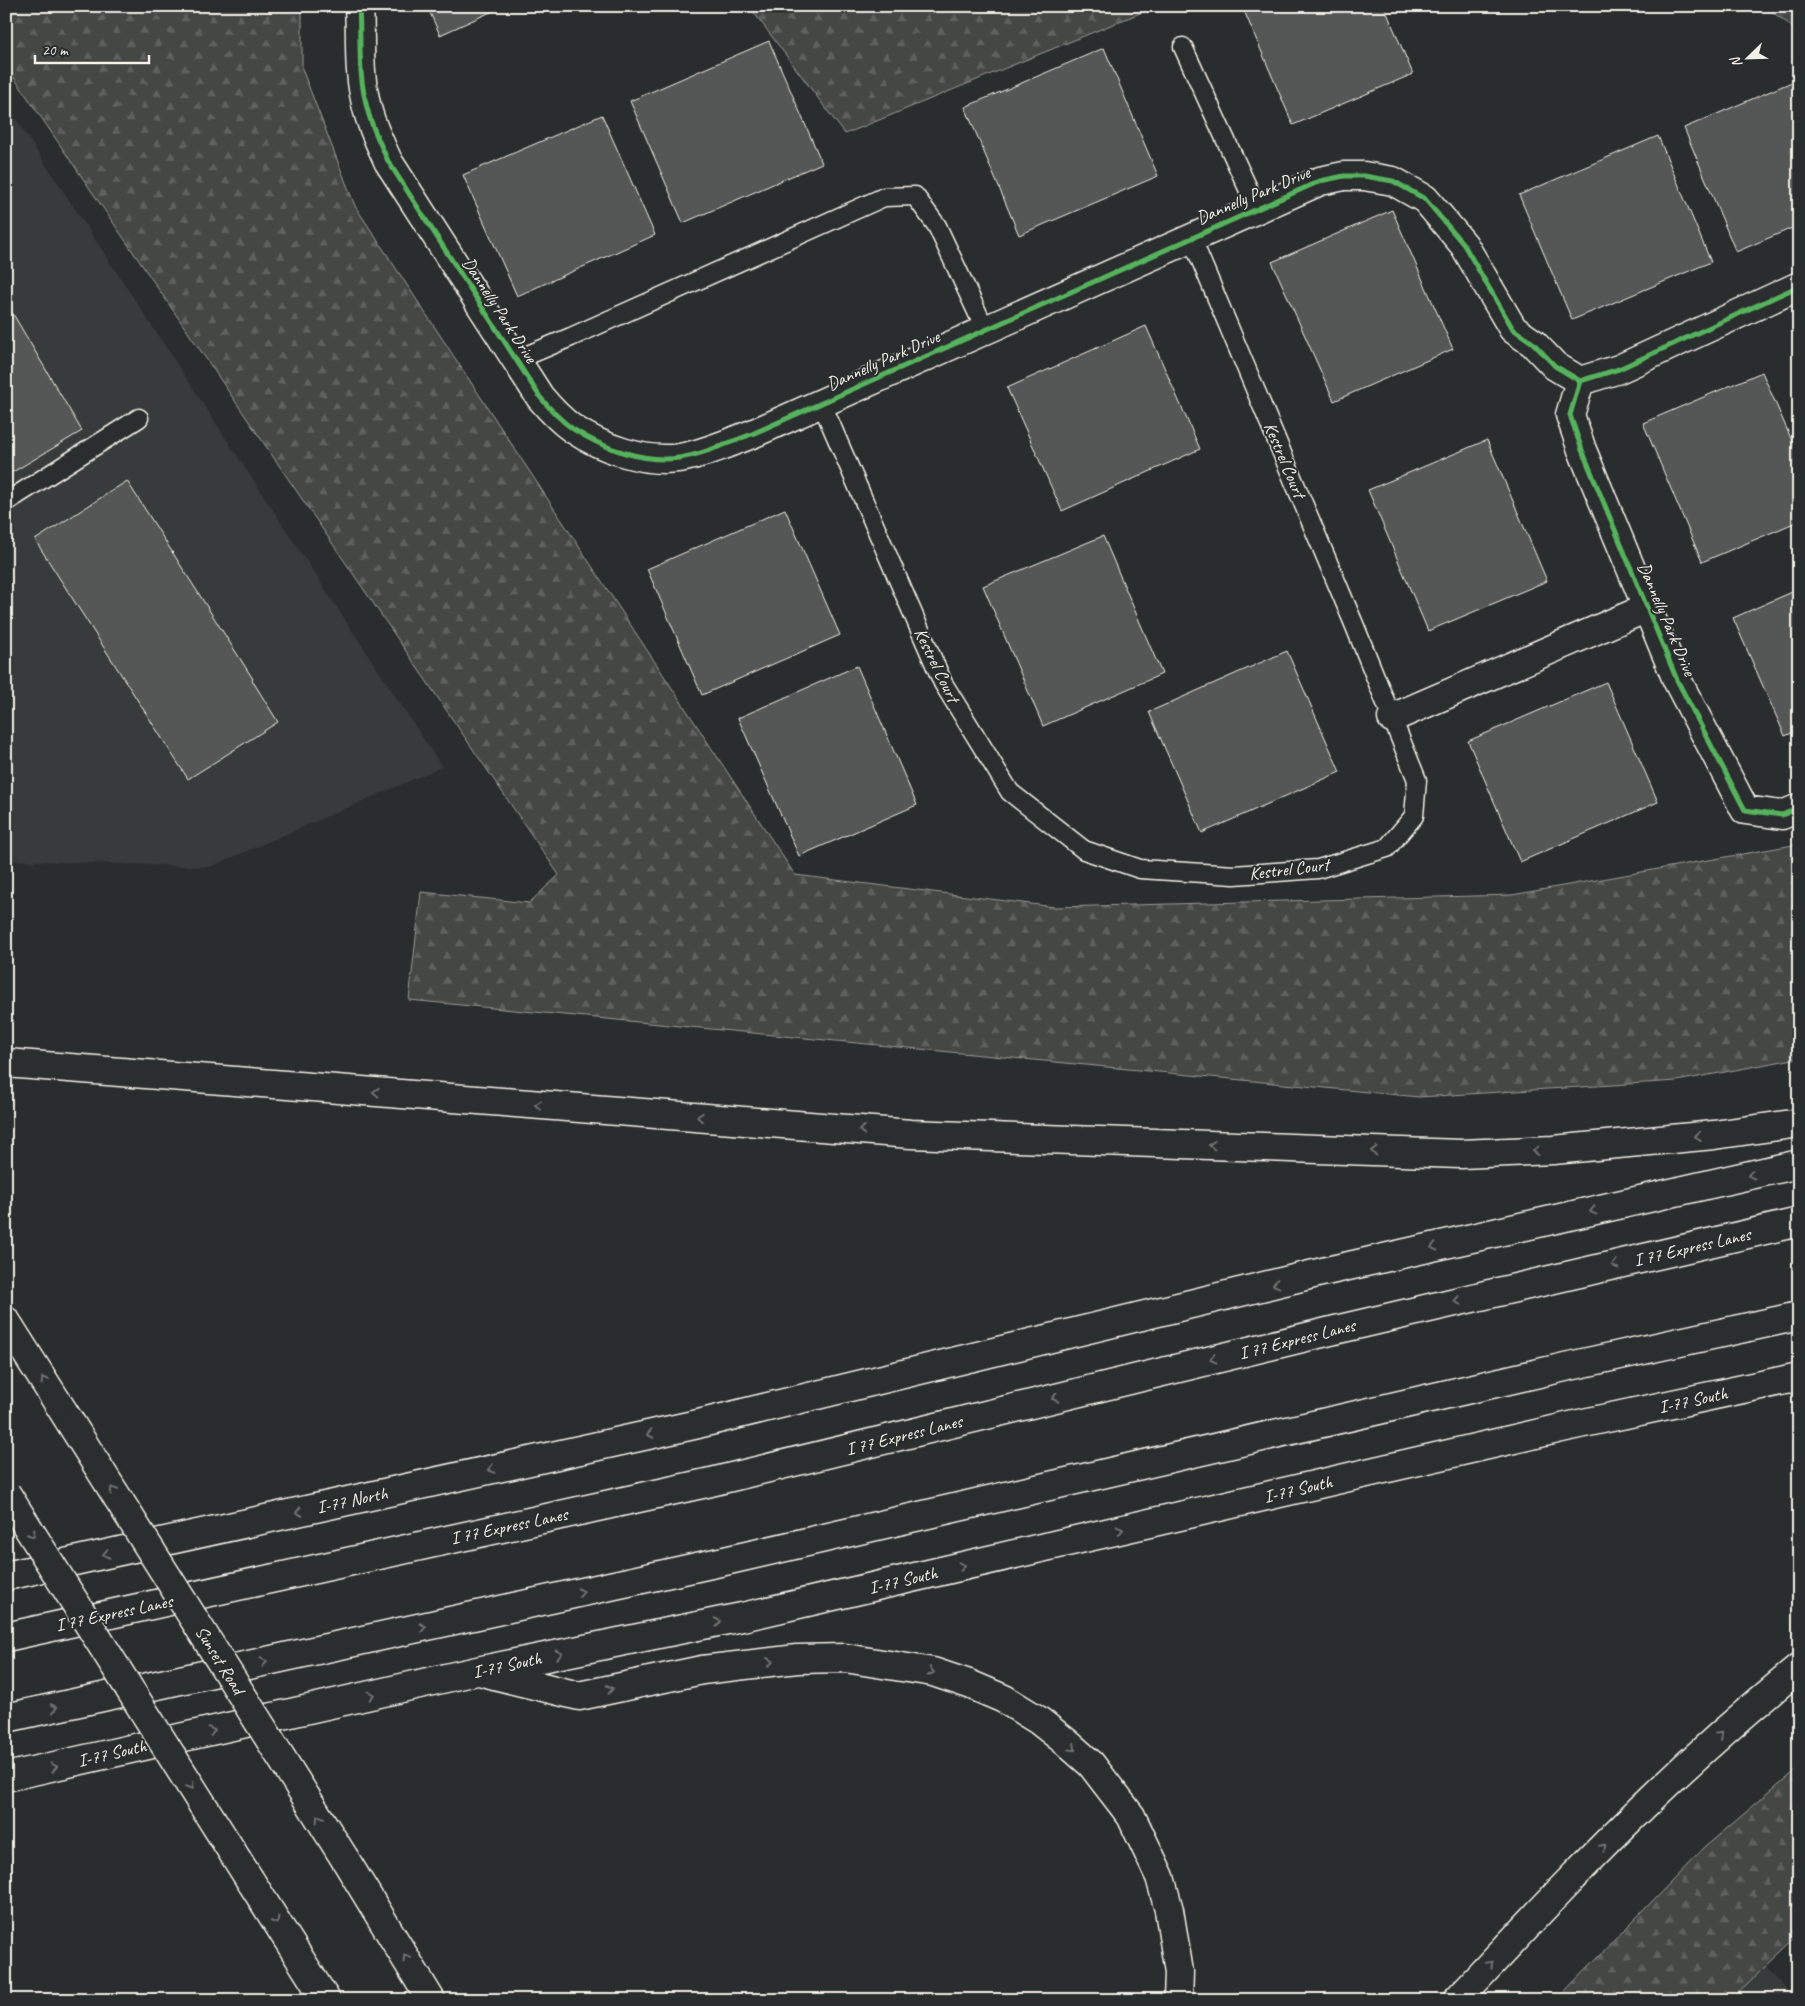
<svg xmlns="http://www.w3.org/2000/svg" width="1805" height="2006" font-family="Caveat,sans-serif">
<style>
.built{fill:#373a3a}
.forest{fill:url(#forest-firs);stroke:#9c9c96}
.building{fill:#555756;stroke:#f4f1e8}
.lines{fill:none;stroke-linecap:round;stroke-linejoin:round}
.lane-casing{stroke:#f4f1e8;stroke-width:21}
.street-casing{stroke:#f4f1e8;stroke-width:31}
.primary-casing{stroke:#f4f1e8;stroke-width:31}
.highway-casing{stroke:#f4f1e8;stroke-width:31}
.lane{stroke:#2a2d2e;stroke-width:18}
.street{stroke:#2a2d2e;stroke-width:28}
.primary{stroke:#2a2d2e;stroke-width:28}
.highway{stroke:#2a2d2e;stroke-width:28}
.primary-bridge-casing{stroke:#f4f1e8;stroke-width:31;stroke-linecap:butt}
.primary-bridge{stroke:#2a2d2e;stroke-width:28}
.cycleway-casing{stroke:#2a2d2e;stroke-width:8}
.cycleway{stroke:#56b35d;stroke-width:5}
.oneway{stroke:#71726f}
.labels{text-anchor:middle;stroke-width:4;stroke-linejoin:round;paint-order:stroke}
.street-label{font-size:18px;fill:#f4f1e8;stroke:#2a2d2e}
</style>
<defs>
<pattern id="forest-firs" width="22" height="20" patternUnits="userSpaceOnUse" patternTransform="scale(1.25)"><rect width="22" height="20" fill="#444645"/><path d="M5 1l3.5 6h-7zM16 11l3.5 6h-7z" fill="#606160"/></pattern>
</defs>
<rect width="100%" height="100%" fill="#2a2d2e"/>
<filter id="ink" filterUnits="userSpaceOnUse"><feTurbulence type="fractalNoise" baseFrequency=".02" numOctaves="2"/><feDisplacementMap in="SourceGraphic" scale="10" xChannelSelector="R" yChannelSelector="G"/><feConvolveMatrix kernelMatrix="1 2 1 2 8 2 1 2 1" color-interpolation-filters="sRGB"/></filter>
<g filter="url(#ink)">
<!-- built -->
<path class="built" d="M6,104l436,663 -232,100 -204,-7z
M1763,1959l31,41h-69z"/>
<!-- forest -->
<path class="forest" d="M6,6h296v63l53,137 440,669 260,32 457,-12 287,-51v214l-122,23 -258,16 -1010,-97 12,-108 108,11 30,-28 -553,-809z
M749,6h408l-312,128z
M1764,6h35v28l-13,-12z
M1799,1767v168l-69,65h-174l149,-153z"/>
<!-- building -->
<path class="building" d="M427,6h77l-64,29z
M1242,6h142l29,68 -120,51z
M769,41l53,122 -139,60 -53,-122z
M1104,48l54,128 -139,59 -54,-128z
M1799,79v146l-63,27 -52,-124z
M602,115l53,120 -138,61 -54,-121z
M1658,136l53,126 -139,58 -53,-125z
M1392,210l61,139 -119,52 -62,-139z
M6,302l76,129 -76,45z
M1146,326l54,123 -138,62 -55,-123z
M1762,372l37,85v64l-97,41 -59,-139z
M1487,440l60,141 -119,50 -60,-141z
M127,481l126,198 -1,1 26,42 -90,57 -153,-239z
M785,509l55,126 -138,60 -55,-126z
M1103,536l59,138 -119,52 -60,-140z
M1799,589v141l-14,6 -52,-118z
M1287,651l53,121 -138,61 -53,-121z
M857,666l60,139 -118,51 -61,-138z
M1606,682l52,120 -138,60 -52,-121z"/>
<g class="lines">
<!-- lane casing -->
<g class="lane-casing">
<path id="lane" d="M1183,47l74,161
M516,360l55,-23 313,-140 31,-1 22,30 48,103
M821,402l122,281 67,109 74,58 56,19 94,6 84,-6 69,-21 27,-32 3,-36 -63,-156 -163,-387
M6,502l133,-84"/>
</g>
<!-- street casing -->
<g class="street-casing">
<path id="street" d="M359,6c2,31 -1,62 6,93 4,22 14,42 23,62l152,236c10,12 20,23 33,32 29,19 71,34 106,29 25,-4 49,-15 73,-24l568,-253 24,-5h20l29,5 32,18 39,46 49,84 20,14 22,23 25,15 39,-12 180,-83
M1580,381l-10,34 12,35 95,230 68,130 37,5 17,-7
M1392,718l255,-110"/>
</g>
<!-- primary casing -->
<g class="primary-casing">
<path id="primary" d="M6,1321l64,101
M345,1859l86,141
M250,1880l76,120"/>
</g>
<!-- highway casing -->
<g class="highway-casing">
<path id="highway" d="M6,1063l905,71 461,17 89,3 92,-4 161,-15 85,-12
M6,1576l692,-152 624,-152 477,-108
M6,1637l705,-155 624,-152 464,-108
M486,1673l93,23 123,-26 95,-11 48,-1 88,14 36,12 35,15 34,21 28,22 25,22 40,52 29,61 9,33 10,62 -1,28
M6,1718l723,-158 836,-193 234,-51
M6,1777l471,-106 265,-54 837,-193 220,-47
M1457,2000c65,-69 129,-139 197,-204 47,-45 95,-87 145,-128"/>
</g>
<!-- lane -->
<use href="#lane" class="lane"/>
<!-- street -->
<use href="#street" class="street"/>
<!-- primary -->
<use href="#primary" class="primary"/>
<!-- highway -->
<use href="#highway" class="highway"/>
<!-- primary-bridge casing -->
<g class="primary-bridge-casing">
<path id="primary-bridge" d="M70,1422l275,437
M6,1493l244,387"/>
</g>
<!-- primary-bridge -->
<use href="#primary-bridge" class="primary-bridge"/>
<!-- cycleway casing -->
<g class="cycleway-casing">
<path id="cycleway" d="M359,6c2,31 -1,62 6,93 4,22 14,42 23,62l152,236c10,12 20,23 33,32 29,19 71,34 106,29 25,-4 49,-15 73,-24l568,-253 24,-5h20l29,5 32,18 39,46 49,84 20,14 22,23 25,15 39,-12 180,-83
M1580,381l-10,34 12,35 95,230 68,130 37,5 17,-7"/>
</g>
<!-- cycleway -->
<use href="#cycleway" class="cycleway"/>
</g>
<!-- one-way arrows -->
<defs><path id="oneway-chevron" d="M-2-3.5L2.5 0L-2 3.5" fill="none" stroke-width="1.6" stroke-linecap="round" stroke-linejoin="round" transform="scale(1.25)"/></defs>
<g class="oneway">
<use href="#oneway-chevron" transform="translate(376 1092) rotate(-176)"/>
<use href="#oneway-chevron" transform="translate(538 1105) rotate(-176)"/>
<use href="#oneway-chevron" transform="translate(700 1117) rotate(-176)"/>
<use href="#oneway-chevron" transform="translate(862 1130) rotate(-176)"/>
<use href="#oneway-chevron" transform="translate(1698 1136) rotate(174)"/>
<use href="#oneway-chevron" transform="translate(1212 1145) rotate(-178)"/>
<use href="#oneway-chevron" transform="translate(1374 1151) rotate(-178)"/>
<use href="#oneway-chevron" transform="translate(1536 1151) rotate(178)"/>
<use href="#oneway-chevron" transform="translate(1751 1175) rotate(167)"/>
<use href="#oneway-chevron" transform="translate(1593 1211) rotate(167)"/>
<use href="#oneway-chevron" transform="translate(1434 1247) rotate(167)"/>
<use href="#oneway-chevron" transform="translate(1615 1265) rotate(167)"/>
<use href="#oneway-chevron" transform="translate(1276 1284) rotate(166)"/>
<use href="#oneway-chevron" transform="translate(1457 1301) rotate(167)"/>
<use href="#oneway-chevron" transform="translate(1213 1359) rotate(166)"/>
<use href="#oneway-chevron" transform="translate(44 1380) rotate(-122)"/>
<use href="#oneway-chevron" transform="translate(1055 1398) rotate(166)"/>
<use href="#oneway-chevron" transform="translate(650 1434) rotate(168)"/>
<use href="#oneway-chevron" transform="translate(491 1469) rotate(168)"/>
<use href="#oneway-chevron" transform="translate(113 1490) rotate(-122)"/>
<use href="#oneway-chevron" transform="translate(299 1512) rotate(168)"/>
<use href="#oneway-chevron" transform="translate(1120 1530) rotate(-13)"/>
<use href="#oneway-chevron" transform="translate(32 1534) rotate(58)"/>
<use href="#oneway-chevron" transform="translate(106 1554) rotate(168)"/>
<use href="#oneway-chevron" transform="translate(962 1566) rotate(-13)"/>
<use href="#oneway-chevron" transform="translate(581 1592) rotate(-12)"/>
<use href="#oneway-chevron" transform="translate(718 1622) rotate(-12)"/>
<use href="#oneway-chevron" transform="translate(423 1627) rotate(-12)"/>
<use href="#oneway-chevron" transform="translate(559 1654) rotate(-12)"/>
<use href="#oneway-chevron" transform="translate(264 1662) rotate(-12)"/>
<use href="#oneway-chevron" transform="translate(770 1662) rotate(-7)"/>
<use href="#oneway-chevron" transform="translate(931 1672) rotate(13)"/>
<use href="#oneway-chevron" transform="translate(610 1689) rotate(-12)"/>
<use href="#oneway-chevron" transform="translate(371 1695) rotate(-13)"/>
<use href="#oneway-chevron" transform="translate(54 1708) rotate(-12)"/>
<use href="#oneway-chevron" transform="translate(212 1731) rotate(-13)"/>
<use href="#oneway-chevron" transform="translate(1720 1735) rotate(-43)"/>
<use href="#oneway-chevron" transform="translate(1073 1748) rotate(43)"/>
<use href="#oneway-chevron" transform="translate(54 1767) rotate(-13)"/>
<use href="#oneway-chevron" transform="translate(191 1786) rotate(58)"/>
<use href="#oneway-chevron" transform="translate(319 1818) rotate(-122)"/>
<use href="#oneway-chevron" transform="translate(1603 1847) rotate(-45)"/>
<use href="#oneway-chevron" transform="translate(276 1921) rotate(58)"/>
<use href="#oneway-chevron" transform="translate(406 1958) rotate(-121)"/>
<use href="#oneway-chevron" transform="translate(1490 1964) rotate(-47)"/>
</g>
</g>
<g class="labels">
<!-- street labels -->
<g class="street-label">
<text transform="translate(1253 195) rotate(-23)" y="6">Dannelly Park Drive</text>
<text transform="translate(500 310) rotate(57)" y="6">Dannelly Park Drive</text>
<text transform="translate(883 360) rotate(-24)" y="6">Dannelly Park Drive</text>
<text transform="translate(1285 460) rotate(67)" y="6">Kestrel Court</text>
<text transform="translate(1667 619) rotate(67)" y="6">Dannelly Park Drive</text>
<text transform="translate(937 665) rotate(64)" y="6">Kestrel Court</text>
<text transform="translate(1289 869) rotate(-7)" y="6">Kestrel Court</text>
<text transform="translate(1692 1247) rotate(-13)" y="6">I 77 Express Lanes</text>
<text transform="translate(1297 1339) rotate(-14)" y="6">I 77 Express Lanes</text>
<text transform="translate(1693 1400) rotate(-12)" y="6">I-77 South</text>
<text transform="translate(904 1435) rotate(-14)" y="6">I 77 Express Lanes</text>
<text transform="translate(1298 1489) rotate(-13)" y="6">I-77 South</text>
<text transform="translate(352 1500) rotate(-12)" y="6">I-77 North</text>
<text transform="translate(509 1526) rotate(-12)" y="6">I 77 Express Lanes</text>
<text transform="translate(903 1580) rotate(-13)" y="6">I-77 South</text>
<text transform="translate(114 1613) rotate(-12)" y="6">I 77 Express Lanes</text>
<text transform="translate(220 1660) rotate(58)" y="6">Sunset Road</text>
<text transform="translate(507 1665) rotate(-12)" y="6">I-77 South</text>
<text transform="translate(112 1753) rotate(-13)" y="6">I-77 South</text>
</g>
</g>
<!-- margin -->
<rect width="1805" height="2006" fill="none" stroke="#2a2d2e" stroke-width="25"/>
<rect x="12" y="12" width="1780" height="1981" fill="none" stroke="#f4f1e8" stroke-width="2" filter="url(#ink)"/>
<!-- north arrow -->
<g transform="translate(1748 58) rotate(247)" stroke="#2a2d2e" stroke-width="4" paint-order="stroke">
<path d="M0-4L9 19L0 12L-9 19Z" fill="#f4f1e8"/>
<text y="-8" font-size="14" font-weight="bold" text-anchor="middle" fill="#f4f1e8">N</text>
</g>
<!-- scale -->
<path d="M35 55v8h114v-8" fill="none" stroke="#f4f1e8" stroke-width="2.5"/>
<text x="42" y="55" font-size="15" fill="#f4f1e8" stroke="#2a2d2e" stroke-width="4" paint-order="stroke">20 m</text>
</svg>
